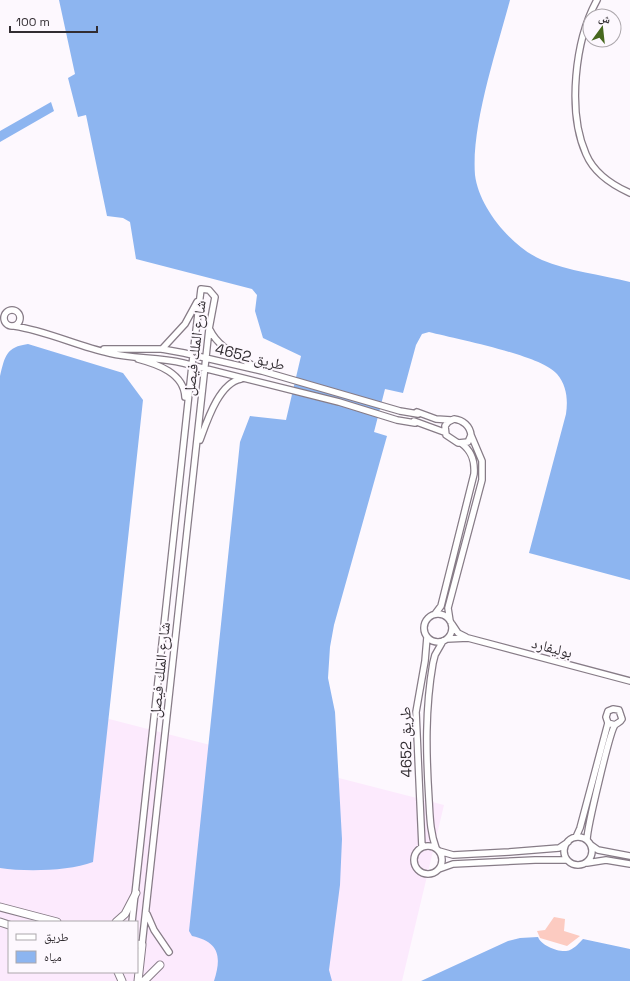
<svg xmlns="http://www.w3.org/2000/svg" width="630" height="981" font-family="'Space Grotesk','Noto Naskh Arabic',sans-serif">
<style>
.built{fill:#fceafd;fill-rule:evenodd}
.green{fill:#fccbc1}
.water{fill:#8db5f0}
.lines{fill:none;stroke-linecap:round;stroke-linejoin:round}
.minor-casing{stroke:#877c87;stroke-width:8}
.major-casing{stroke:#877c87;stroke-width:9}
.minor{stroke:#fff;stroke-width:5.5}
.major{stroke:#fff;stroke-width:7}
.labels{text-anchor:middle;stroke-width:4;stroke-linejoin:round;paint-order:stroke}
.street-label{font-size:15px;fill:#322d32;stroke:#fdf8fe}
</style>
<rect width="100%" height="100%" fill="#fdf8fe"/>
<!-- built -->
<path class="built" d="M0,691l444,114 -42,176h-402zM9,922h128v50h-128z"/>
<!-- green -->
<path class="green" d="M554,917l11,2 -1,12 16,5 -13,10 -27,-8 -3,-7 8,-1z"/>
<!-- water -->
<path class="water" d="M59,0h451c-13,49 -39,125 -35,175 4,33 37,72 67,85 25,11 61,15 88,22v298l-101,-27 37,-139c2,-14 1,-28 -9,-40 -16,-19 -101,-35 -128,-42l-7,2 -6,11 -13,48 -18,-4 -11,43 13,4 -53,189 -4,22 -2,31 7,34 7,127 -2,46 -11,85 3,11h-118c8,-25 5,-39 -22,-45l-3,-5 51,-489 10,-26 36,4 15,-64 -38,-18 -8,-27 2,-16 -5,-6 -116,-30 -6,-37 -7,-4 -16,-2 -21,-101 -8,2 -10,-39 7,-4z
M51,102l3,9 -54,31v-11z
M28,344l95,29 20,27 -50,462c-24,9 -67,10 -93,6v-492c5,-20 6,-29 28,-32z
M538,937c3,9 24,17 32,13 5,-2 10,-8 13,-11l47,10v32h-209l87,-40 12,-3z"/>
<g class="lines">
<!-- minor casing -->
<g class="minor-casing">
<path id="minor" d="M597,0c-22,40 -30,111 -11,154 8,19 26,31 44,39
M4 318a8 8 0 1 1 16 0a8 8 0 1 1-16 0Z
M14,326c33,5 63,20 95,27 24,6 49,4 74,10l156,39 58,18 18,3
M210,330c9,19 31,27 48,39
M104,349h58l22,4 78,18 138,40 18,3
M162,349l23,-25 12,-22
M138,359c19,5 46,14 47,38
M417,412l19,7 15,1
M454,419c9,1 16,7 17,16l-3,7 -10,1 -12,-8 -1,-9 3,-4z
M414,421l30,11
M200,440c7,-19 19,-57 41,-61
M424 628a14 14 0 1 1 28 0a14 14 0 1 1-28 0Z
M435,614l6,-8 33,-132c1,-13 -2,-23 -13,-31
M450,621l-2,-13 34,-128v-19l-11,-26
M452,624l6,9 8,4
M447,639l21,-1 162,43
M564 851a14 14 0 1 1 28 0a14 14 0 1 1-28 0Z
M576,837l4,-9 28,-105
M587,840c0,-12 23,-109 28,-115 3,-3 5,-2 7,-6l-3,-9 -6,-1 -5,2 -2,6 2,6 7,2
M591,845l7,5 32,6
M414 860a14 14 0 1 1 28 0a14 14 0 1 1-28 0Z
M422,847l-6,-135 9,-51 2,-24
M436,848c-6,-16 -6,-32 -7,-48 -3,-47 -4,-91 4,-137l2,-8 8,-14
M439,851l14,4 56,-3 50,-4 9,-6
M587,863l19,-3 24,4
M439,869l14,-5 82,-4h32
M147,914l7,16 15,22
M132,922l62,-575 7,-58 8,1 6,7 -6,32 -67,616"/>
</g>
<!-- major casing -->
<g class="major-casing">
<path id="major" d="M0,907l57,15
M0,922l9,3
M116,922l9,-8 11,-21
M137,944l5,1 -4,36
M118,972l4,9
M144,981l16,-16"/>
</g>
<!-- minor -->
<use href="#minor" class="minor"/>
<!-- major -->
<use href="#major" class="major"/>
</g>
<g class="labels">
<!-- street labels -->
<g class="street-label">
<text transform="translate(195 348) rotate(-83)" y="5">شارع الملك فيصل</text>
<text transform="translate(250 357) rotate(14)" y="5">طريق 4652</text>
<text transform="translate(552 648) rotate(15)" y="5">بوليفارد</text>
<text transform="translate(160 670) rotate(-84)" y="5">شارع الملك فيصل</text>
<text transform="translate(406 742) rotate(-91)" y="5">طريق 4652</text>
</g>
</g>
<!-- legend -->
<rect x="8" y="921" width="130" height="52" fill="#fdf8fe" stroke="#aca7ac"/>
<rect x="16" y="934" width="20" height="6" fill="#ffffff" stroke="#aca7ac"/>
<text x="44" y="941" font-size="12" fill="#322d32">طريق</text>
<rect x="16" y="951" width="20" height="12" fill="#8db5f0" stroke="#aca7ac"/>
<text x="44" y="961" font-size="12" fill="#322d32">مياه</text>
<!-- north arrow -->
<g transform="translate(602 28) rotate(15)"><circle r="19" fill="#fdf8fe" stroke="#aca7ac"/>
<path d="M0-3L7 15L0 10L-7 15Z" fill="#47681f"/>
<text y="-6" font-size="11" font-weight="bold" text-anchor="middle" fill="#322d32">ش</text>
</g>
<!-- scale -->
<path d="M10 26v6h87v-6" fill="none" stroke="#322d32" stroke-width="2"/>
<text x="16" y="26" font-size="12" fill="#322d32" stroke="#fdf8fe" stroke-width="3" paint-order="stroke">100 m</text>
</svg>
